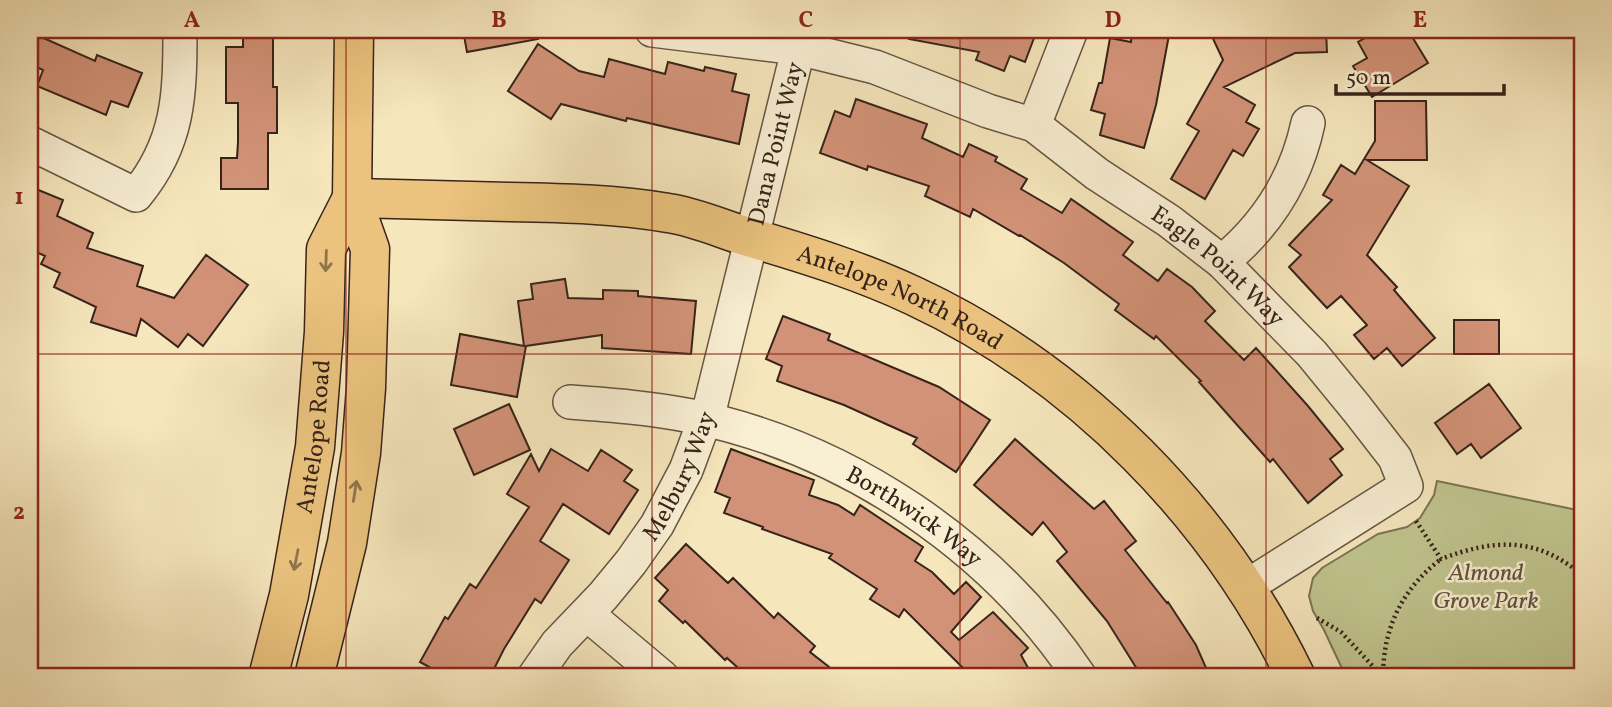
<svg xmlns="http://www.w3.org/2000/svg" width="1612" height="707" font-family="Vollkorn,serif">
<style>
.green{fill:#c0c48e;stroke:#7c7454;stroke-width:2}
.building{fill:#d29277;stroke:#37231a;stroke-width:2}
.lines{fill:none;stroke-linecap:round;stroke-linejoin:round}
.minor-casing{stroke:#675442;stroke-width:36}
.major-casing{stroke:#37231a;stroke-width:41}
.path{stroke:#37231a;stroke-width:4.5;stroke-dasharray:2 3.5;stroke-linecap:butt}
.minor{stroke:#f9efd3;stroke-width:33}
.major{stroke:#ebc37e;stroke-width:38}
.oneway{stroke:#91734c}
.grid{fill:none;stroke:#8f2418;stroke-width:2;stroke-opacity:0.55}
.labels{text-anchor:middle;stroke-width:5;stroke-linejoin:round;paint-order:stroke}
.street-label{font-size:24px;fill:#37231a;stroke:#f9efd3}
.park-label{font-size:24px;font-style:italic;fill:#60533d;stroke:#f9efd3}
.neatline{fill:none;stroke:#8f2418;stroke-width:2.5}
.grid-label{font-size:23px;text-anchor:middle;font-weight:bold;fill:#8f2418}
</style>
<rect width="100%" height="100%" fill="#f6e6bc"/>
<filter id="stains"><feTurbulence type="fractalNoise" baseFrequency=".00286" numOctaves="4"/><feColorMatrix values="0 0 0 0 .2 0 0 0 0 .09 0 0 0 0 .02 0 0 0 .5 -.17"/></filter>
<radialGradient id="worn" r=".72"><stop offset=".6" stop-color="#630" stop-opacity="0"/><stop offset="1" stop-color="#630" stop-opacity=".3"/></radialGradient>
<!-- green -->
<path class="green" d="M1437,481l145,30v166h-236l-22,-47 -11,-19 -4,-15 4,-18 9,-10 56,-34 29,-7 13,-9 14,-23z"/>
<!-- building -->
<path class="building" d="M463,30h74l1,9 -71,13z
M910,30h127l-12,32 -15,-6 -6,15 -28,-11 3,-8 -70,-13z
M1132,30l37,5 -13,70 -12,43 -44,-13 5,-21 -14,-4 8,-27h3l8,-45 21,4z
M1209,30h117l1,22 -32,1 -71,34 31,18 -9,17 13,7 -16,27 -10,-6 -28,49 -34,-20 28,-48 -12,-7 36,-64z
M1379,30h29l20,33 -56,34 -19,-31 14,-8 -9,-16z
M243,31h30v56h4v46h-9v56h-47v-31h16l1,-16v-39h-12v-56h17z
M30,32l65,29 2,-6 45,18 -14,34 -17,-6 -5,14 -69,-29 6,-16 -13,-6z
M538,44l41,27 25,6 5,-18 56,15 3,-12 36,9 1,-4 31,7 -4,17 17,4 -10,49 -112,-26 -1,3 -65,-17 -10,15 -43,-28z
M856,99l71,25 -5,14 41,19 6,-13 28,13 -2,4 32,18 -6,10 41,24 9,-14 62,43 -10,13 35,26 9,-12 25,18 23,24 -10,10 39,39 12,-12 52,58 35,43 -13,10 12,16 -34,28 -35,-44 -3,3 -71,-80 2,-1 -45,-45 -2,3 -39,-29 4,-6 -55,-41 -44,-28 -1,1 -46,-27 -3,8 -45,-21 4,-10 -61,-20 -1,4 -47,-17 15,-42 15,6z
M1375,101h51l1,59h-60l42,26 -42,69 30,32 -3,3 41,48 -33,28 -15,-18 -13,11 -20,-24 13,-10 -26,-29 -14,12 -38,-41 12,-12 -12,-10 43,-45 -9,-5 18,-30 14,9 20,-33z
M36,189l27,11 -6,16 36,17 -6,15 56,18 -6,20 37,12 32,-43 42,30 -45,61 -15,-12 -10,13 -37,-28 -5,17 -45,-14 5,-15 -42,-20 6,-14 -19,-9 4,-8 -15,-7v-45z
M565,279l3,19 35,1v-9l35,1v5l58,5 -5,53 -89,-6v-13l-76,11 -9,51 -66,-12 9,-51 64,12 -6,-45 15,-2 -2,-15z
M783,316l47,18 -2,6 111,47 51,33 -34,52 -43,-28 4,-6 -73,-33 -67,-24 5,-15 -16,-7z
M1454,320h45v34h-45z
M1489,384l32,44 -40,30 -10,-14 -14,10 -22,-31z
M509,404l21,46 -56,25 -20,-46z
M1015,439l79,70 10,-8 32,40 -11,9 42,53 1,-1 28,43 14,32h-68l-35,-56 -50,-60 10,-9 -24,-30 -11,13 -58,-50z
M551,449l37,22 13,-21 31,20 -8,11 14,9 -29,44 -46,-30 -23,37 29,19 -28,43 -6,-4 -31,50 -14,28h-64l5,-9 -11,-6 25,-45 3,2 22,-35 6,4 53,-81 -22,-13 24,-40 8,17z
M731,449l83,31 -5,15 29,10 16,10 6,-10 63,42 -8,14 17,11 22,22 12,-12 15,15 -30,35 8,8 34,-28 35,36 -7,7 12,22h-61l-68,-68 -5,8 -29,-18 7,-10 -48,-31 3,-4 -70,-25 1,-2 -39,-14 6,-15 -15,-6z
M686,544l42,39 5,-5 41,40 4,-5 37,33 -5,6 32,25h-94l-21,-19 -2,2 -40,-39 -2,2 -24,-22 9,-11 -13,-12z"/>
<g class="lines">
<!-- minor casing -->
<g class="minor-casing">
<g id="minor">
<path id="s1" d="M652,30l146,18 77,19 113,44 46,14 63,49 72,47 53,41 90,92 45,55 38,49 11,28 -160,101"/>
<path d="M1034,125l37,-95"/>
<path d="M30,143l106,52c43,-52 44,-100 44,-165"/>
<path d="M1222,262c45,-37 74,-82 86,-139"/>
<path id="s2" d="M570,402c41,3 81,6 121,14 156,32 301,129 389,261"/>
<path d="M587,614l75,63"/>
<path id="s3" d="M534,677l23,-33 46,-48 28,-34 26,-37 29,-55 25,-67 92,-373"/>
</g>
</g>
<!-- major casing -->
<g class="major-casing">
<g id="major">
<path id="s4" d="M352,198c53,1 106,3 158,4 53,1 106,2 158,11 29,4 58,18 87,26 54,16 108,33 159,57 165,77 303,218 382,381"/>
<path id="s5" d="M268,677l21,-82 26,-148 9,-115 2,-83 26,-51"/>
<path d="M314,677l33,-134 14,-90 5,-65 4,-139 -18,-51 2,-168"/>
</g>
</g>
<!-- path -->
<path class="path" d="M1416,521l25,38c53,-20 95,-23 141,16
M1317,618l24,14 41,44
M1383,677c0,-49 19,-88 58,-118"/>
<!-- minor -->
<use href="#minor" class="minor"/>
<!-- major -->
<use href="#major" class="major"/>
</g>
<!-- one-way arrows -->
<defs><path id="oneway-shaft" d="M-6 0H5M1.5-3L5.5 0L1.5 3" fill="none" stroke-width="1.6" stroke-linecap="round" stroke-linejoin="round" transform="scale(1.75)"/></defs>
<g class="oneway">
<use href="#oneway-shaft" transform="translate(326 261) rotate(92)"/>
<use href="#oneway-shaft" transform="translate(355 491) rotate(-81)"/>
<use href="#oneway-shaft" transform="translate(296 560) rotate(101)"/>
</g>
<!-- grid -->
<path class="grid" d="M346,30v647M652,30v647M960,30v647M1266,30v647M30,354h1552"/>
<g class="labels">
<!-- street labels -->
<g class="street-label">
<text dy="8" stroke="none"><textPath href="#s3" startOffset="597">Dana Point Way</textPath></text>
<text dy="8" stroke="none"><textPath href="#s1" startOffset="628">Eagle Point Way</textPath></text>
<text dy="8" stroke="none"><textPath href="#s4" startOffset="564">Antelope North Road</textPath></text>
<text dy="8" stroke="none"><textPath href="#s5" startOffset="245">Antelope Road</textPath></text>
<text dy="8" stroke="none"><textPath href="#s3" startOffset="250">Melbury Way</textPath></text>
<text dy="8" stroke="none"><textPath href="#s2" startOffset="369">Borthwick Way</textPath></text>
</g>
<!-- park labels -->
<g class="park-label">
<text x="1486" y="580">Almond<tspan x="1486" dy="28">Grove Park</tspan></text>
</g>
</g>
<!-- margin -->
<rect width="1612" height="707" fill="none" stroke="#f6e6bc" stroke-width="77"/>
<!-- scale -->
<path d="M1336 84v10h168v-10" fill="none" stroke="#37231a" stroke-width="3.5"/>
<text x="1346" y="84" font-size="21" fill="#37231a" stroke="#f9efd3" stroke-width="5" paint-order="stroke">50 m</text>
<rect x="38" y="38" width="1536" height="630" class="neatline"/>
<g class="grid-label">
<text x="192" y="27">A</text>
<text x="499" y="27">B</text>
<text x="806" y="27">C</text>
<text x="1113" y="27">D</text>
<text x="1420" y="27">E</text>
<text x="19" y="204">1</text>
<text x="19" y="519">2</text>
</g>
<rect width="100%" height="100%" filter="url(#stains)"/>
<rect width="100%" height="100%" fill="url(#worn)"/>
</svg>
